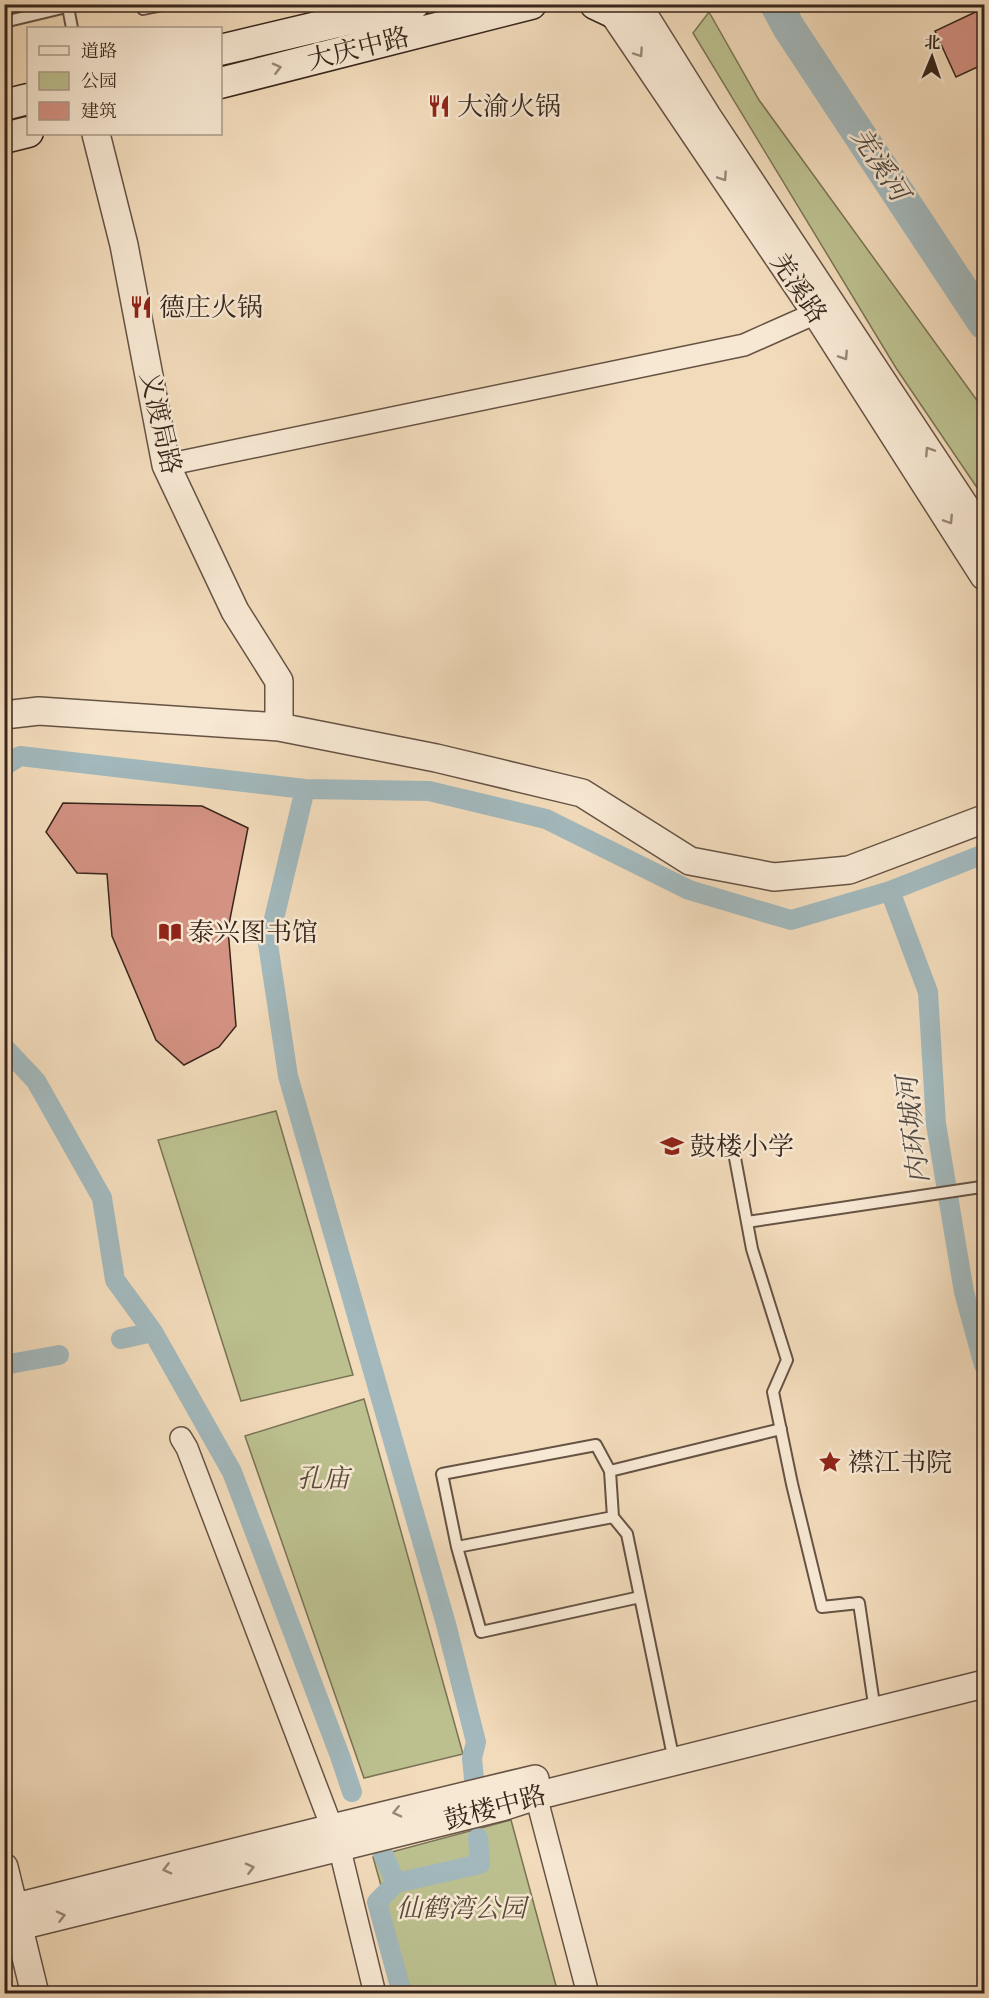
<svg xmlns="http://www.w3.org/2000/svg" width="989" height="1998" font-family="'Sorts Mill Goudy','Noto Serif SC',serif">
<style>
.green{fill:#bcc08f;stroke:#7a7356;stroke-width:1.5}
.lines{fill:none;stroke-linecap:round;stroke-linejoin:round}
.canal{stroke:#a2b8bc;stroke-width:20}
.river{stroke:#a2b8bc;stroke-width:33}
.building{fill:#d49283;stroke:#38261c;stroke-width:1.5}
.service-casing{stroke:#665344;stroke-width:14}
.minor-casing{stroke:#665344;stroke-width:24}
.tertiary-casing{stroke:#665344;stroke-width:30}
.secondary-casing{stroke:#38261c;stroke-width:33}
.service{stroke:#f7e8d3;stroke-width:10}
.minor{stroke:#f7e8d3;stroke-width:21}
.tertiary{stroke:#f7e8d3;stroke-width:27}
.secondary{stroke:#f7e8d3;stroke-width:30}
.oneway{stroke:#988778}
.labels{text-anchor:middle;stroke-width:5;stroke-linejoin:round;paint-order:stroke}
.street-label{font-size:26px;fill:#38261c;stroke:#f7e8d3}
.poi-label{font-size:26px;fill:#38261c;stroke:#f7e8d3;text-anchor:start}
.park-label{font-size:26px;font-style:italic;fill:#594c39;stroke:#f7e8d3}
.water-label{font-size:27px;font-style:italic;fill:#524a44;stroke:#f7e8d3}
</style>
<rect width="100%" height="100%" fill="#f2dbbb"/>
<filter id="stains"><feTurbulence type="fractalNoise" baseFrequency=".00333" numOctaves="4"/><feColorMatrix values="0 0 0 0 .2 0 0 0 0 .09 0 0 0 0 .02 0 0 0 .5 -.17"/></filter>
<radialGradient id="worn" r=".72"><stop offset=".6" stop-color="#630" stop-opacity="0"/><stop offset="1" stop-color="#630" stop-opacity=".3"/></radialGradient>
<!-- green -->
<path class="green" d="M709,12l50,88 225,310v88l-88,-130 -203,-335z
M276,1111l77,264 -112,26 -83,-261z
M364,1399l99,355 -99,24 -119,-342z
M511,1820l47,173h-147l-38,-136z"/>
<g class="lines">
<!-- canal -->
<path class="canal" d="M4,766l16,-10 285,33 124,2 117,28 143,71 102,30 99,-29 94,-37
M305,789l-37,155 20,132 158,548 30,118 -4,16 2,21
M890,891l38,101 8,132 28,168 20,73
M4,1047l32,34 66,117 13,82 38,52 79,140 108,284 12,36
M121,1339l32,-7
M4,1365l55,-10
M380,1847l16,36
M402,1994l-25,-92 19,-19 84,-19 -2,-26"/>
<!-- river -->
<path class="river" d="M776,4l13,24 195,295"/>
</g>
<!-- building -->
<path class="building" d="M984,8v56l-28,13 -21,-46z
M63,803l139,3 46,22 -20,101 8,97 -17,21 -35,18 -28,-25 -44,-104 -5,-62 -30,-1 -31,-41z"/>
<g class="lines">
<!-- service casing -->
<g class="service-casing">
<path id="service" d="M142,4l1,5 25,-5
M68,7l4,21
M4,22l75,-18
M732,1142l20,107 35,111 -14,32 19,92 30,123 37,-4 16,108
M747,1222l234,-35
M610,1471l3,46 -156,30 -15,-73 154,-29 14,26 171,-42
M613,1517l14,17 47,227
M457,1547l24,85 159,-35"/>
</g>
<!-- minor casing -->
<g class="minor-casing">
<path id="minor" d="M166,465l578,-120 72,-32 12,-7
M181,1438l6,10 152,398 36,148
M536,1796l52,198"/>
</g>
<!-- tertiary casing -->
<g class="tertiary-casing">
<path id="tertiary" d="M607,4l209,309 168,263
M637,4l70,112 277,419
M96,134l28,111 42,220 69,146 44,70v46
M4,715l35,-4 240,16 157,31 146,35 108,68 84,16 75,-7 135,-51
M4,1867l31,127
M4,1910l328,-82 203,-49
M4,1930l498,-123 34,-11 448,-112"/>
</g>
<!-- secondary casing -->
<g class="secondary-casing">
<path id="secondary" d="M595,4l17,8
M639,8v-4
M220,50l194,-46
M220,83l311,-79
M4,105l24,-6
M4,138l24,-6"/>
</g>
<!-- service -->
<use href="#service" class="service"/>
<!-- minor -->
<use href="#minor" class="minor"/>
<!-- tertiary -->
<use href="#tertiary" class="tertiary"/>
<!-- secondary -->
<use href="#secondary" class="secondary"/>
</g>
<!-- one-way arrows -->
<defs><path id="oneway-chevron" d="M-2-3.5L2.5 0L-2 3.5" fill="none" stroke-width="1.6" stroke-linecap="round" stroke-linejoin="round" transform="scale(1.5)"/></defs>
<g class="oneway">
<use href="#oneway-chevron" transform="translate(639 53) rotate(56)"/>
<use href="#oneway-chevron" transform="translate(277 68) rotate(-14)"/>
<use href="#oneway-chevron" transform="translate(723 177) rotate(56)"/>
<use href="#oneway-chevron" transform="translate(844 356) rotate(57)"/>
<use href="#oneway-chevron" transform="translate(929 451) rotate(-123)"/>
<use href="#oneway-chevron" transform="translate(949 520) rotate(57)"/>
<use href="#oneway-chevron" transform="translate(397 1812) rotate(167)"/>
<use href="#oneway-chevron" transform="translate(250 1868) rotate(-14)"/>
<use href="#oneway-chevron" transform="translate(167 1869) rotate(166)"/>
<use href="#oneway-chevron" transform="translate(61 1916) rotate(-14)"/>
</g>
<!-- icons -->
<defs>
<g id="restaurant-bare" transform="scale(1.8)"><path d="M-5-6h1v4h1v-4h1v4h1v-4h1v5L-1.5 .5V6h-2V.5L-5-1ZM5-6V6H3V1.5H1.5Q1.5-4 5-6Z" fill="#8f2418" stroke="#f7e8d3" stroke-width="2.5" paint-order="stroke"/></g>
<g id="library-bare" transform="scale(1.8)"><path d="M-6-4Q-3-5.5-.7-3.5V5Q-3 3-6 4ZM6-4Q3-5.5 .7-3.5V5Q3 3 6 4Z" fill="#8f2418" stroke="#f7e8d3" stroke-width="2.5" paint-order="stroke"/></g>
<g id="school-bare" transform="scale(1.8)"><path d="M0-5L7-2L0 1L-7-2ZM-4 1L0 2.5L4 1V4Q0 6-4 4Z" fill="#8f2418" stroke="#f7e8d3" stroke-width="2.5" paint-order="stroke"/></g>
<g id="sight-bare" transform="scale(1.8)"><path d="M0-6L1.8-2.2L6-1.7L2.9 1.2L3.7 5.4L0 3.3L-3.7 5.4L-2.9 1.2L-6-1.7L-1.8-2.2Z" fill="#8f2418" stroke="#f7e8d3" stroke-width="2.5" paint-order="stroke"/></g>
</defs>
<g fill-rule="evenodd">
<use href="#restaurant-bare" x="439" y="106"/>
<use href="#restaurant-bare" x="141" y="307"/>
<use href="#library-bare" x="170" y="932"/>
<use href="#school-bare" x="672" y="1146"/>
<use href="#sight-bare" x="830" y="1462"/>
</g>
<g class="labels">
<!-- street labels -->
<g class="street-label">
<text transform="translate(358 48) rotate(-14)" y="9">大庆中路</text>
<text transform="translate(799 288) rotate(56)" y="9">羌溪路</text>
<text transform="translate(161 423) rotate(77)" y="9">义渡局路</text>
<text transform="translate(495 1807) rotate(-15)" y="9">鼓楼中路</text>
</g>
<!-- poi labels -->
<g class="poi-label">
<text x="457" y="115">大渝火锅</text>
<text x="159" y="316">德庄火锅</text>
<text x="188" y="941">泰兴图书馆</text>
<text x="690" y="1155">鼓楼小学</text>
<text x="848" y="1471">襟江书院</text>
</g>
<!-- park labels -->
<g class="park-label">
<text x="323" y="1487">孔庙</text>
<text x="461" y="1917">仙鹤湾公园</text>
</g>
<!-- water labels -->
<g class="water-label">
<text transform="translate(880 164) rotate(57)" y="9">羌溪河</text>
<text transform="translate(913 1130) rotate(-97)" y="9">内环城河</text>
</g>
</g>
<!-- margin -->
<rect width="989" height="1998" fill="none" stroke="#f2dbbb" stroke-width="24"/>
<rect x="6" y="6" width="977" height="1986" fill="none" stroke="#38261c" stroke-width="3"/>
<rect x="12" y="12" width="965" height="1974" fill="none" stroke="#38261c" stroke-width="1.5"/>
<!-- legend -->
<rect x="27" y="27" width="195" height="108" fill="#f7e8d3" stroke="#ab9a8a" stroke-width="1.5"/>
<rect x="39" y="46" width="30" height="9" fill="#f7e8d3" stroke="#ab9a8a" stroke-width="1.5"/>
<text x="81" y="57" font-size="18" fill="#38261c">道路</text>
<rect x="39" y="72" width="30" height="18" fill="#bcc08f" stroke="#ab9a8a" stroke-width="1.5"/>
<text x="81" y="87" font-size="18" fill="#38261c">公园</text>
<rect x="39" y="102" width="30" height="18" fill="#d49283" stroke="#ab9a8a" stroke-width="1.5"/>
<text x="81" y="117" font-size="18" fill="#38261c">建筑</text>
<!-- north arrow -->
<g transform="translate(932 57) rotate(2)" stroke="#f7e8d3" stroke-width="4.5" paint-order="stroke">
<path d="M0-4.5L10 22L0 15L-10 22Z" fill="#38261c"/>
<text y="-9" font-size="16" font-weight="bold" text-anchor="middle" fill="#38261c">北</text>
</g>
<rect width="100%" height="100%" filter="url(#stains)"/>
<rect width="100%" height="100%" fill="url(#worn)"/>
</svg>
